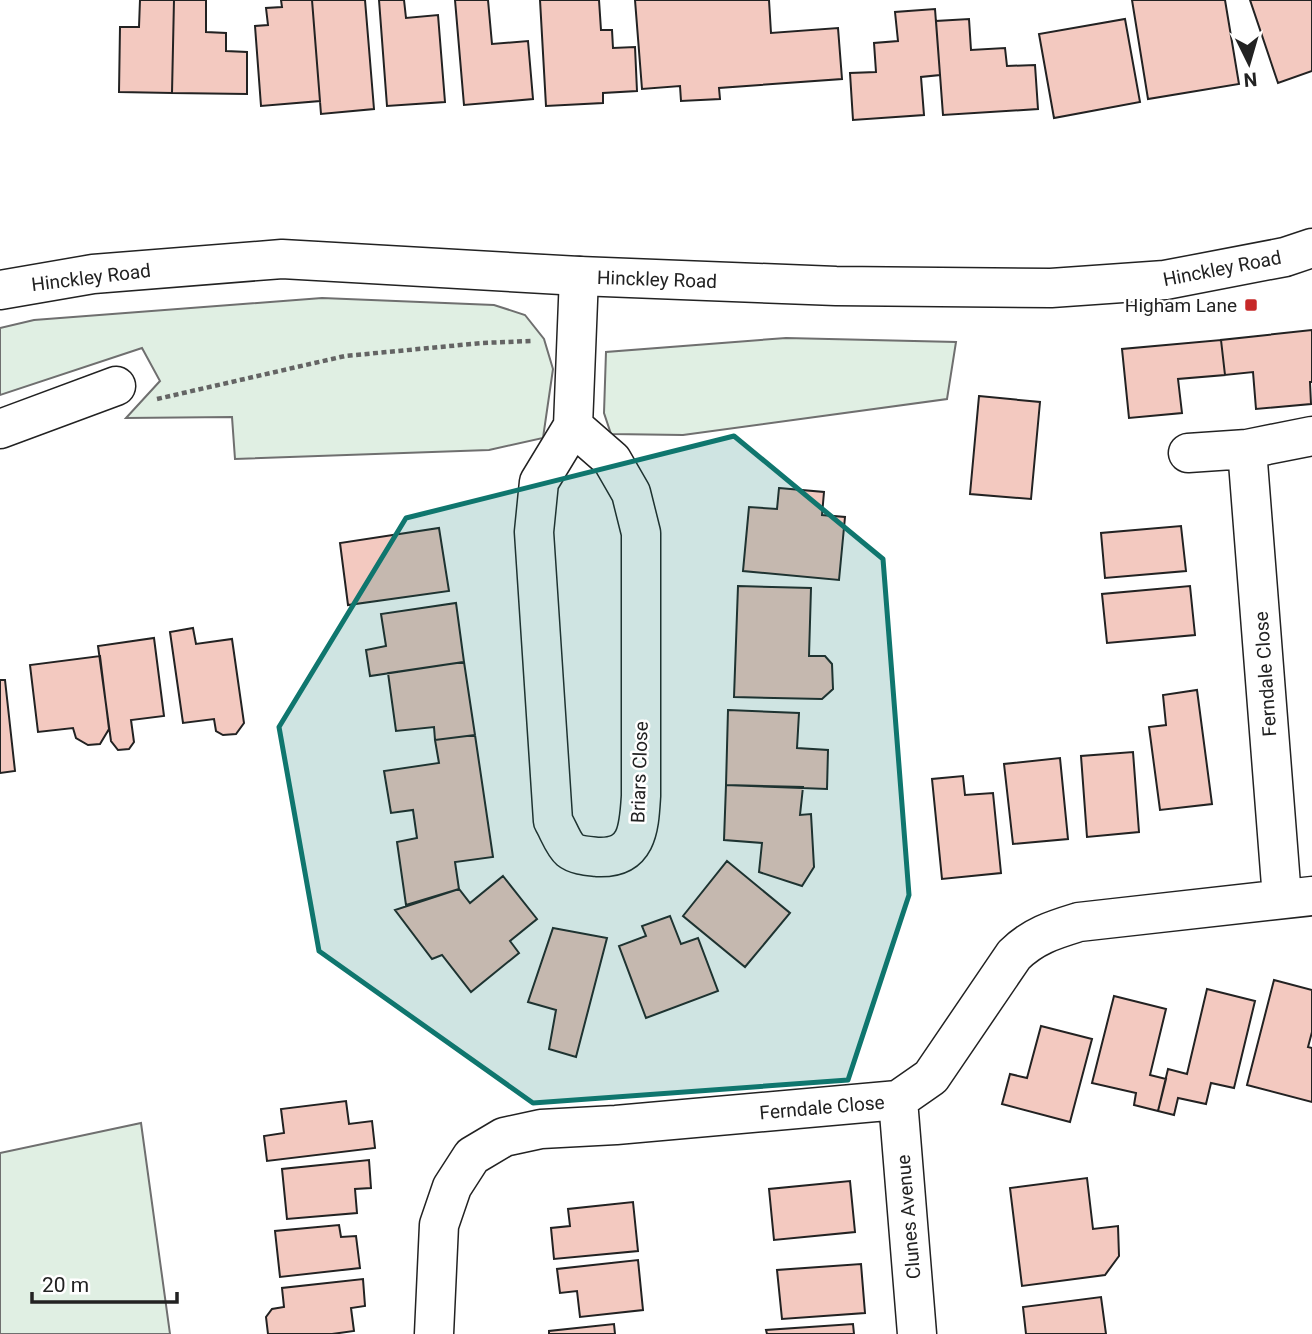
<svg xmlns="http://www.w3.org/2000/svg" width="1312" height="1334" font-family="Roboto,sans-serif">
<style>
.green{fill:#e0efe3;stroke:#6f6f6f;stroke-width:2}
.building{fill:#f3c9c0;stroke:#222;stroke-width:2}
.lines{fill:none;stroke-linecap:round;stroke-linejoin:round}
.minor-casing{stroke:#222;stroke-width:41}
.primary-casing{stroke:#222;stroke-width:41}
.path{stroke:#646464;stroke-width:4.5;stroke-dasharray:5 3.5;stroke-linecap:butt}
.minor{stroke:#fff;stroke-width:38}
.primary{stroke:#fff;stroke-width:38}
.marked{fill:#0f766e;fill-opacity:0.2;stroke:#0f766e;stroke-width:5;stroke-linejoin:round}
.poi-dot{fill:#c62828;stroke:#fff;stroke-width:2.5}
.labels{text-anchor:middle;stroke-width:5;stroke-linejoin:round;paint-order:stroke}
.street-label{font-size:19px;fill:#222;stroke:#fff}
.poi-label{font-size:19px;fill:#222;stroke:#fff;text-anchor:end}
</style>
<rect width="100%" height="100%" fill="#fff"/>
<!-- green -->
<path class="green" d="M322,298l172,7 31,10 19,24 9,30 -10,69 -54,12 -254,9 -3,-42 -106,1 34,-37 -18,-33 -142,47v-67l34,-8z
M786,338l170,4 -9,57 -264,36 -72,-1 -7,-21 2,-61z
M141,1123l29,211h-170v-181z"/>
<!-- building -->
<path class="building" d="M140,0h34l-2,93 -53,-1 1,-65h19z
M174,0h32v32l20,1v18l21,1v42l-75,-1z
M281,0h31l8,101 -59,5 -6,-80 13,-1 -2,-17 16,-1z
M312,0h53l9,109 -53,5z
M379,0h25l2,18 32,-3 7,87 -58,4z
M455,0h33l4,44 36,-3 5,58 -69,6z
M540,0h59l2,30h11l1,18 22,-1 2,44 -34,2v10l-57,3z
M635,0h134l2,33 67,-5 4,51 -123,9 1,11 -39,2 -1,-15 -38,3z
M1132,0h93l14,84 -91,15z
M1250,0h62v71l-34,12z
M935,9l5,66 -19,2 3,38 -71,5 -3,-47 26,-1 -2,-29 24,-2 -3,-29z
M969,19l2,31 34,-2 2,18 28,-1 3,44 -95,6 -7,-94z
M1125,19l15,83 -86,16 -15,-84z
M1312,330v52h-2l1,22 -55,5 -3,-37 -28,3 -4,-35z
M1221,340l4,35 -47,4 4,34 -53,5 -7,-69z
M979,396l61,6 -9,97 -61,-5z
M779,488l45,4 -2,23 23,2 -6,63 -96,-9 6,-64 28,2z
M1181,526l5,45 -81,7 -4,-45z
M439,528l10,63 -101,14 -8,-62z
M738,586l73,2 -2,68h16l7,8 1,25 -11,10 -88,-2z
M1190,586l5,49 -88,8 -5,-49z
M456,603l8,59 -94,14 -4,-26 20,-4 -5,-32z
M193,628l3,16 36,-5 12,84 -8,11 -13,1 -7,-4 -2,-12 -31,4 -13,-91z
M154,638l10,78 -33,4 3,22 -5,7 -11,1 -7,-9 -13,-95z
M100,656l9,73 -9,15 -12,1 -12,-7 -3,-10 -35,4 -8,-67z
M464,662l11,73 -40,5 -1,-13 -38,4 -8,-58z
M0,680h5l10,91 -15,2z
M1197,690l15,114 -52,6 -11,-83 17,-2 -3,-30z
M728,710l71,3 -2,35 31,2 -1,39 -101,-4z
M475,735l18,122 -38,5 4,27 -53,16 -9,-63 20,-4 -4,-28 -22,3 -7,-42 55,-8 -4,-23z
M1133,752l6,80 -52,5 -6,-81z
M1060,758l8,81 -55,5 -9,-80z
M963,776l2,19 28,-2 8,80 -59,6 -10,-100z
M726,785l77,2 -3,28 11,-1 3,53 -12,19 -43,-14 3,-29 -38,-3z
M727,861l63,52 -45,54 -62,-51z
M503,876l34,43 -27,22 9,12 -48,39 -29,-37 -10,4 -37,-49 64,-21 11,14z
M670,916l11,28 17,-6 20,53 -72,27 -27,-72 27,-10 -4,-10z
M553,928l54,10 -31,119 -27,-8 7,-39 -28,-8z
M1274,980l38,10v42l-4,15 4,1v54l-65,-17z
M1207,989l48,12 -21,87 -23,-5 -5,21 -28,-6 -4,17 -16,-4 10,-42 19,5z
M1114,996l52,13 -16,66 16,4 -8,32 -24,-6 2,-12 -44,-10z
M1041,1026l51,13 -22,83 -68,-18 8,-30 17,4z
M346,1101l3,23 23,-3 3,27 -108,13 -3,-25 20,-3 -3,-24z
M369,1160l2,28 -16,1 2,24 -70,6 -5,-50z
M1087,1178l6,51 25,-3 1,30 -14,19 -83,11 -12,-98z
M850,1181l5,51 -81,8 -5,-51z
M633,1202l5,49 -84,8 -3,-31 19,-2 -2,-17z
M339,1225l2,12 15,-1 4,32 -80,9 -5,-46z
M638,1260l5,50 -63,7 -3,-26 -17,2 -3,-24z
M861,1264l4,49 -83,6 -5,-49z
M363,1279l2,27 -14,2 3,23 -22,3h-64l-2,-17 6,-8 12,-2 -2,-19z
M1101,1297l5,37h-80l-3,-27z
M614,1324l1,10h-66v-3z
M853,1324l1,10h-87l-1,-4z"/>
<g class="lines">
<!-- minor casing -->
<g class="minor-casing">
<path id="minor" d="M573,426l-34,56 -5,50 19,289c5,8 10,23 17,29 6,5 19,6 27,7 41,2 42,-29 44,-61v-263l-10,-40 -19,-33 -39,-34 6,-150
M0,429l116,-43
M1247,449l35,449
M1188,453l59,-4 65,-13
M898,1100l19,234
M434,1334l5,-109 13,-38 20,-31 32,-19 37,-8 75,-4 282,-25 33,-23 83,-122c19,-19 39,-25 65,-33l233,-26"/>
</g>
<!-- primary casing -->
<g class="primary-casing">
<path id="primary" d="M0,290l93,-16 189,-15 297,17 257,10 215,2 114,-8 120,-23 27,-9"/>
</g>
<!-- path -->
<path class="path" d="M157,399l188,-43 137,-13 49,-2"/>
<!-- minor -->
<use href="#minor" class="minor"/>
<!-- primary -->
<use href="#primary" class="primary"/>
</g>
<!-- marked area -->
<path class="marked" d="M734,436l149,123 26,336 -61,185 -315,23 -214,-152 -40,-224 127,-209z"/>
<!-- markers -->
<rect class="poi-dot" x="1244" y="298" width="14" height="14" rx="3.5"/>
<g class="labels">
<!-- street labels -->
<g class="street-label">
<text transform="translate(1222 268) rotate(-11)" y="7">Hinckley Road</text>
<text transform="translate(91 277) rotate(-7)" y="7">Hinckley Road</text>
<text transform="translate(657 279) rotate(2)" y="7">Hinckley Road</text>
<text transform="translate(1265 674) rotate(-94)" y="7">Ferndale Close</text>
<text transform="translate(639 772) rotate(-88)" y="7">Briars Close</text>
<text transform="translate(822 1107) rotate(-5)" y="7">Ferndale Close</text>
<text transform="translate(908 1217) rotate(-95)" y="7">Clunes Avenue</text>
</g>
<!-- poi labels -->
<g class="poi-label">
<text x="1237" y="312">Higham Lane</text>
</g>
</g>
<!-- north arrow -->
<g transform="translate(1249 63) rotate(175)" stroke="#ffffff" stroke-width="5" paint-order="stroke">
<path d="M0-5L12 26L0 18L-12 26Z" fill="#222222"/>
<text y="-10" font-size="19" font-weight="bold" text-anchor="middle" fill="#222222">N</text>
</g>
<!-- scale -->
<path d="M32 1292v10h145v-10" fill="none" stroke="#222222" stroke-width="3.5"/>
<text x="42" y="1292" font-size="21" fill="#222222" stroke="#ffffff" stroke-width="5" paint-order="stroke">20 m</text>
</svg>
